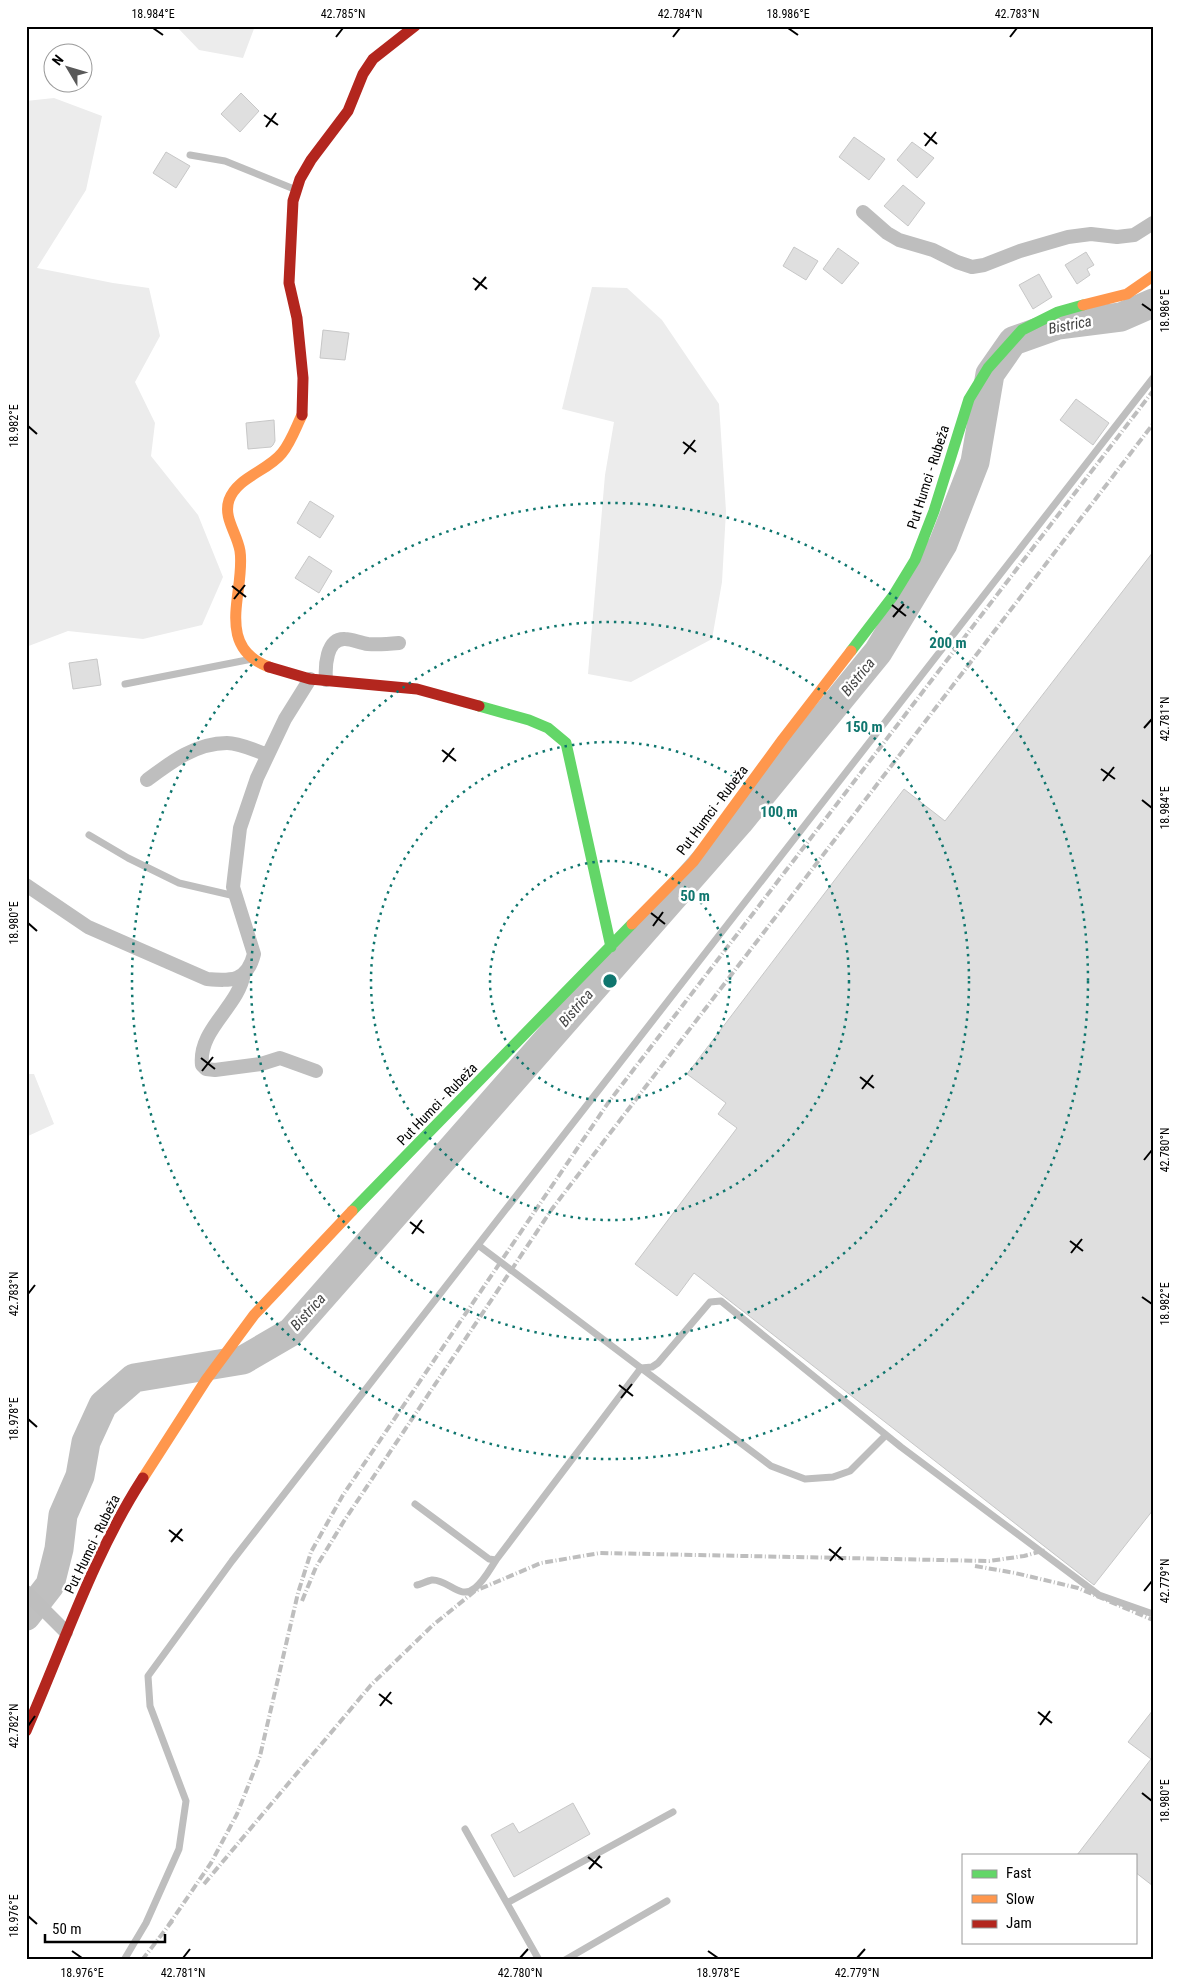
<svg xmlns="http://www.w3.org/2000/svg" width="1179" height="1986" font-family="'Roboto Condensed',sans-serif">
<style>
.green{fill:#ececec}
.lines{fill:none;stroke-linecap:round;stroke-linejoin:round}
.river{stroke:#bfbfbf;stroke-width:29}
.building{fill:#dfdfdf;stroke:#c7c7c7}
.lane{stroke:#bebebe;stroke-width:7}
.street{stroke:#bebebe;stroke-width:14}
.fast{stroke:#63d668;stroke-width:11}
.slow{stroke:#ff974d;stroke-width:11}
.jam{stroke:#b3261e;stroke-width:11}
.rail{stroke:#bebebe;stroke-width:4;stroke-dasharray:8 2.5 1 2.5;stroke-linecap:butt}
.ticks{fill:none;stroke:#000;stroke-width:2}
.ring{fill:none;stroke:#0f766e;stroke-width:2.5;stroke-dasharray:2.5 5}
.labels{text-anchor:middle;stroke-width:5;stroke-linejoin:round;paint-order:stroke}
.street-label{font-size:14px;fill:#000;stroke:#fff}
.water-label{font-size:15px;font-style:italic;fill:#444;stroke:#fff}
.centre{fill:#0f766e;stroke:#fff;stroke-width:2.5}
.ring-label{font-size:15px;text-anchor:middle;font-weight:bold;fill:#0f766e;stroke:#fff;stroke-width:5;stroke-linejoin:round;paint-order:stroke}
.neatline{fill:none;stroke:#000;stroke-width:2}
.ticks-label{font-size:12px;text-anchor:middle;fill:#000}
</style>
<rect width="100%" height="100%" fill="#fff"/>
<!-- green -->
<path class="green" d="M176,26h79l-12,32 -44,-8z
M54,98l48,18 -16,74 -49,78 76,15 36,5 11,48 -25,46 20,41 -4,33 47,59 25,62 -21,48 -59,14 -75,-8 -42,16v-546z
M592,287l35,1 35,32 57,84 7,107 -4,71 -10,57 -81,43 -43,-8 17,-199 9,-53 -52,-13z
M26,1074h8l20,50 -28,13z"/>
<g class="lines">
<!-- river -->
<path class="river" d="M26,1616l24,-31 9,-36 4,-34 17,-39 6,-34 17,-37 31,-27 109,-18 48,-28 448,-510 139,-170 65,-108 32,-82 15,-88 23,-33 45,-16 63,-8 32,-14"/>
</g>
<!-- building -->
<path class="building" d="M241,93l18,18 -19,21 -19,-18z
M854,137l31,22 -16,21 -30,-23z
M912,142l22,16 -17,20 -20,-18z
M166,152l24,14 -14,22 -23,-15z
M903,185l22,18 -17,23 -24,-20z
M794,247l24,14 -12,19 -23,-14z
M838,248l21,15 -17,21 -19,-15z
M1086,252l8,13 -7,4 3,6 -13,9 -12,-19z
M1039,274l13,23 -19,12 -14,-24z
M323,330l26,3 -4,27 -25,-2z
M1076,399l33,24 -16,22 -33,-25z
M274,420l1,21 -2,4 -2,2 -23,2 -2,-26z
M310,501l24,15 -14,22 -23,-15z
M1153,552v958l-59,75 -400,-312 -17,23 -42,-32 102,-136 -19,-14 8,-11 -39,-29 217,-285 41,32z
M309,556l23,15 -13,22 -24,-15z
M97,659l4,26 -28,4 -4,-26z
M1153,1710v176l-18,-14v-17h-58l74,-96 -23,-17z
M573,1803l17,31 -76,43 -23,-42 22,-12 6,10z"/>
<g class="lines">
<!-- lane -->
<path class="lane" d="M190,155l35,6 69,28
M125,684l127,-25
M89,835l39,23 51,25 56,13
M478,1245l163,123 11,-1 6,-4 52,-61 11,-1 180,146 198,148 54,19
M415,1504l74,55 7,1 145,-192 130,98 34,13 28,-2 17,-6 36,-36
M417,1585c4,-1 10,-4 15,-5 16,-1 28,21 43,8 9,-7 15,-19 21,-28
M465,1829l74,131
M507,1903l166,-91
M124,1960l22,-37 33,-74 7,-48 -36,-95 -2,-30 84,-115 921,-1183
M565,1960l102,-59"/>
<!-- street -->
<path class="street" d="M863,212l24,21 12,7 34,10 24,12 15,5 12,-2 36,-14 48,-14 23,-3 26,3 17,-2 19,-12
M326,680c-1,-13 0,-42 19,-41 7,0 15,4 23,5 10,1 21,0 31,-1
M147,780c24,-18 49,-37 80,-37 13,0 29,8 41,12
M26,885l62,42 119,52c24,2 40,3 47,-25l-21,-67 7,-59 17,-50 28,-59 25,-40
M244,973c-5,34 -46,56 -42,92l4,4 9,1 46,-6 19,-6 36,13
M26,1592l40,40"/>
<!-- fast -->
<path class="fast" d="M851,651l42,-55 22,-36 19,-49 35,-112 19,-31 34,-38 36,-18 25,-7
M479,706l50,14 19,8 18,15 45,204
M352,1211l280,-287"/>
<!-- slow -->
<path class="slow" d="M1083,305l44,-11 26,-18
M269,667c-56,-21 -23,-77 -29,-116 -3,-18 -17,-33 -11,-51 8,-23 39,-29 53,-47 9,-11 14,-26 20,-38
M632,924l61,-62 90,-123 68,-88
M143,1478l63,-98 48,-65 98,-104"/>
<!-- jam -->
<path class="jam" d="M302,415l1,-37 -6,-60 -8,-35 4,-82 7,-22 11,-19 37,-49 15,-37 10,-15 42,-33
M269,667l41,12 107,10 62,17
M26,1731c37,-84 67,-176 117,-253"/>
<!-- rail -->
<path class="rail" d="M975,1566l40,7 63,15 75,32
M302,1601l14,-34 28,-46 208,-312 601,-785
M204,1884l167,-199 62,-60 42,-34 66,-28 59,-10 389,8 35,-5 22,-6
M168,1926l43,-63 26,-49 23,-58 38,-163 13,-41 32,-57 265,-392 545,-712
M142,1960l31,-40"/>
</g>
<!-- ticks -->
<path class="ticks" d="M153,28l10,7M788,28l10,7M336,37l7,-9M673,37l7,-9M1010,37l7,-9M264,115l14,10M266,127l10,-14M924,133l13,11M925,146l11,-14M473,278l14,11M475,290l11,-13M1142,304l10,7M28,426l9,8M683,442l13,10M684,454l11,-14M232,586l14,11M234,599l11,-14M892,605l14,11M893,617l11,-13M1144,728l8,-9M442,750l14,11M443,762l11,-14M1101,769l14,10M1103,781l11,-14M1142,800l10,8M651,913l14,11M28,923l9,8M653,926l10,-14M201,1058l14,11M202,1071l11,-14M860,1077l14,11M862,1089l11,-14M1144,1160l8,-10M410,1222l14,11M412,1234l10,-14M1070,1241l13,10M1071,1253l11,-14M28,1294l7,-9M1142,1297l10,7M619,1385l14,11M621,1398l11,-14M28,1419l9,8M169,1530l14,11M171,1542l11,-13M829,1549l14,11M830,1561l11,-14M1144,1591l8,-10M379,1694l13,10M380,1706l11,-14M1038,1712l14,11M1040,1725l10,-14M28,1726l7,-10M1142,1793l10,8M588,1857l14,11M589,1869l11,-13M28,1916l9,8M72,1951l10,7M708,1951l10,7M183,1958l7,-9M520,1958l8,-9M857,1958l8,-9"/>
<!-- distance rings -->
<g class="ring">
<circle cx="610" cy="981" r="120"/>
<circle cx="610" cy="981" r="239"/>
<circle cx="610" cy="981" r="359"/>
<circle cx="610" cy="981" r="478"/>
</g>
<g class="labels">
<!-- street labels -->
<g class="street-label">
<text transform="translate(928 477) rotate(-72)" y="5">Put Humci - Rubeža</text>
<text transform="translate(712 810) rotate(-53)" y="5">Put Humci - Rubeža</text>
<text transform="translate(437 1104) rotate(-46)" y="5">Put Humci - Rubeža</text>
<text transform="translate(92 1544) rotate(-64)" y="5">Put Humci - Rubeža</text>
</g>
<!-- water labels -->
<g class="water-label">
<text transform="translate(1070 325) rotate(-11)" y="5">Bistrica</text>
<text transform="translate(858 677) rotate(-51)" y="5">Bistrica</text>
<text transform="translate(576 1008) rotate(-49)" y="5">Bistrica</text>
<text transform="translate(308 1312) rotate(-48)" y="5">Bistrica</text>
</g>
</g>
<circle cx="610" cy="981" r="8" class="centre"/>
<g class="ring-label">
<text x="948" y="648">200 m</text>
<text x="864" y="732">150 m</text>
<text x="779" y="817">100 m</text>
<text x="695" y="901">50 m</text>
</g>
<!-- border -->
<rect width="1179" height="1986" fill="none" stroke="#ffffff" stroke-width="55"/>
<!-- legend -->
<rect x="962" y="1854" width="175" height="90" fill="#ffffff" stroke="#999999"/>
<rect x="972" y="1870" width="25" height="8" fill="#63d668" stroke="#999999"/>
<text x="1006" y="1878" font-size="15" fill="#000000">Fast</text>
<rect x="972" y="1895" width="25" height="8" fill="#ff974d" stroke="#999999"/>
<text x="1006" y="1904" font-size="15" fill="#000000">Slow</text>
<rect x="972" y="1920" width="25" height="8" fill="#b3261e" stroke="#999999"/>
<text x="1006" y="1928" font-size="15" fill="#000000">Jam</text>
<!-- north arrow -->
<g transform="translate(68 68) rotate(308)"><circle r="24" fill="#ffffff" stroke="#999999"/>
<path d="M0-4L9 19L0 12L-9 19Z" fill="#595959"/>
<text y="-8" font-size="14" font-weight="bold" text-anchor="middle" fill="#000000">N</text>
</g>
<!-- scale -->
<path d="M45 1934v8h120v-8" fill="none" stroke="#000000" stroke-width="2.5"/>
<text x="52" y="1934" font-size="15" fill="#000000" stroke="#ffffff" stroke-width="4" paint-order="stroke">50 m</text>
<rect x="28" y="28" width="1124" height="1930" class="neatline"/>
<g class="ticks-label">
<text x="153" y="18">18.984°E</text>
<text x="343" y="18">42.785°N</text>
<text x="680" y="18">42.784°N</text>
<text x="788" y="18">18.986°E</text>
<text x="1017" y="18">42.783°N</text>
<text transform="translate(1165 311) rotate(-90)" y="4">18.986°E</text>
<text transform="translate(14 426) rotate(-90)" y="4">18.982°E</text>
<text transform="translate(1165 719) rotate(-90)" y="4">42.781°N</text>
<text transform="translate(1165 808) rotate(-90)" y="4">18.984°E</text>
<text transform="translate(14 923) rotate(-90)" y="4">18.980°E</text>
<text transform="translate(1165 1150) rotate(-90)" y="4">42.780°N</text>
<text transform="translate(14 1294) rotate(-90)" y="4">42.783°N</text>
<text transform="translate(1165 1304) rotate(-90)" y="4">18.982°E</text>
<text transform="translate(14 1419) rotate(-90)" y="4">18.978°E</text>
<text transform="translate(1165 1581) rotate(-90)" y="4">42.779°N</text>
<text transform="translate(14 1726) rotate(-90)" y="4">42.782°N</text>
<text transform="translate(1165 1801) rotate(-90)" y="4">18.980°E</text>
<text transform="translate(14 1916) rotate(-90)" y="4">18.976°E</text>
<text x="82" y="1977">18.976°E</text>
<text x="183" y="1977">42.781°N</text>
<text x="520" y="1977">42.780°N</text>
<text x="718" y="1977">18.978°E</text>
<text x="857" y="1977">42.779°N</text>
</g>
</svg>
